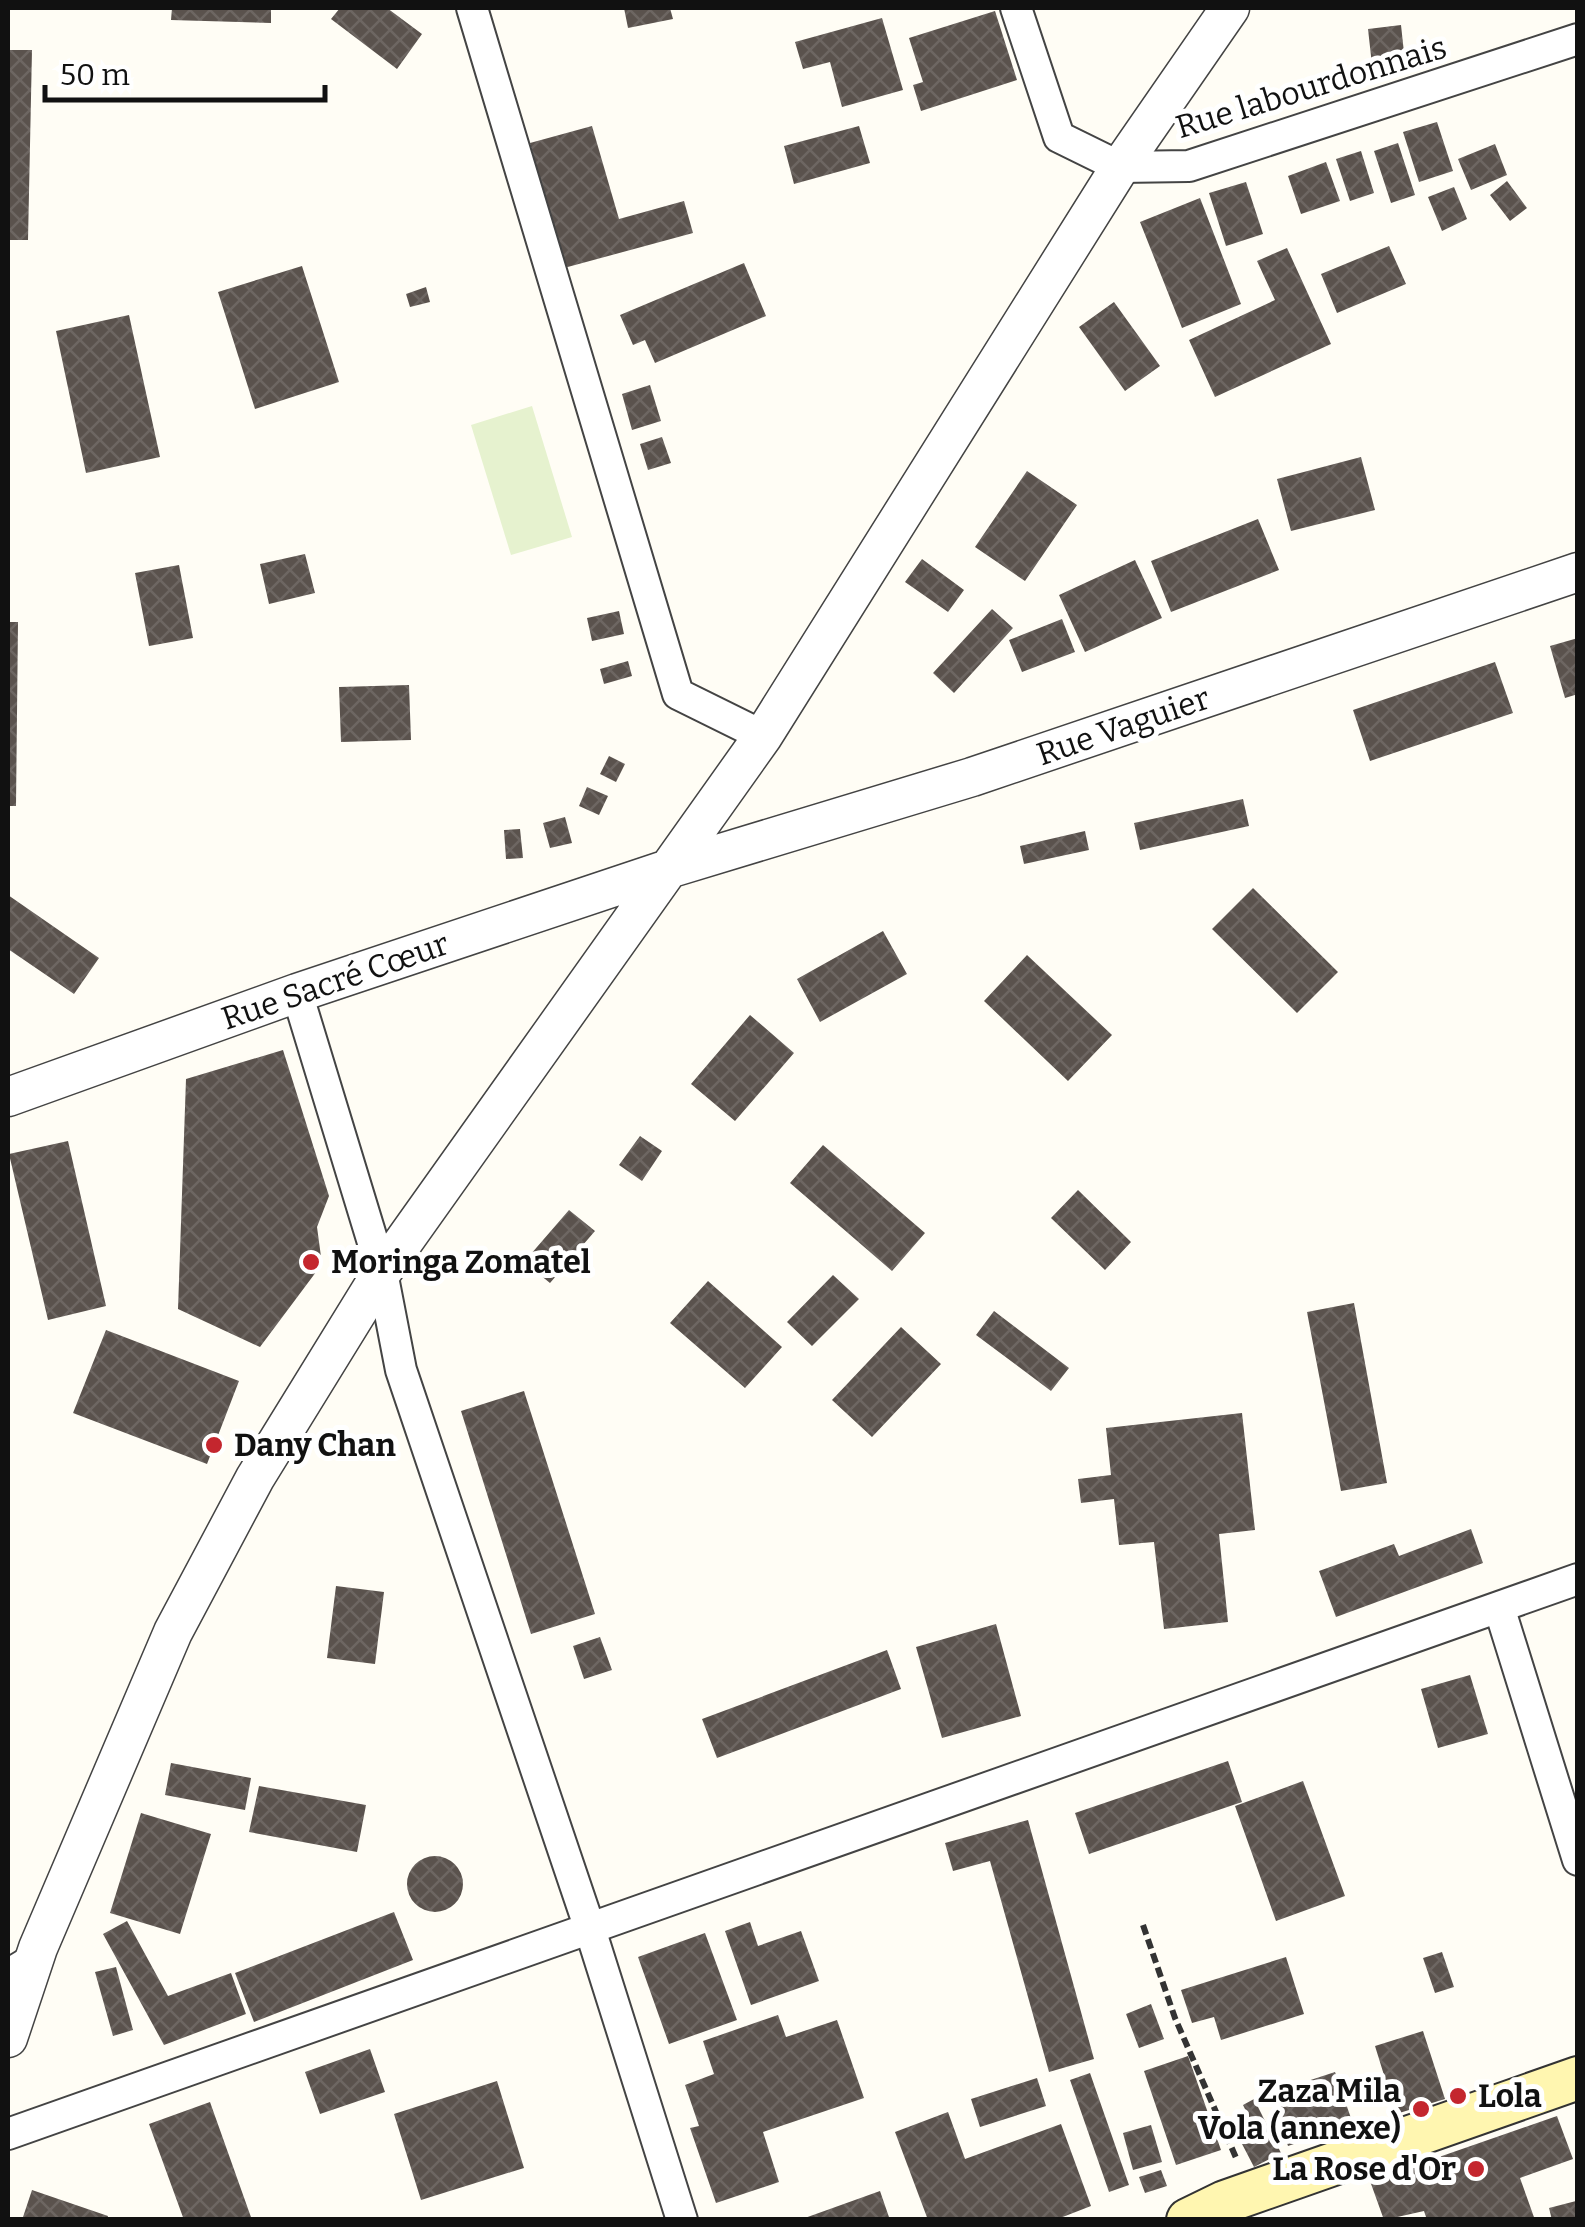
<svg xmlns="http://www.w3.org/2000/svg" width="1585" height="2227" font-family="Bitter,serif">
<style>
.pitch{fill:#e6f2cf}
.building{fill:url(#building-cross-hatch)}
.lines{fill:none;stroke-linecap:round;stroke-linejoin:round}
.service-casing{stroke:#444;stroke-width:19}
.minor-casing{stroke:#444;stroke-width:34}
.tertiary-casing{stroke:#444;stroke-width:41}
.secondary-casing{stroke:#333;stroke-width:46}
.path{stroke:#333;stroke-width:6;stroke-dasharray:10 5;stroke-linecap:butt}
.service{stroke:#fff;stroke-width:15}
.minor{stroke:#fff;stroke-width:30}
.tertiary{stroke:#fff;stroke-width:38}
.secondary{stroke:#fff6b0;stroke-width:42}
.poi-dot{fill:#c4262e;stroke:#fff;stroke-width:4}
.labels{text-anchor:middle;stroke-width:10;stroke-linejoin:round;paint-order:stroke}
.street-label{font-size:32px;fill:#111;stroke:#fff}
.poi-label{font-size:32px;font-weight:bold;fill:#111;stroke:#fff;text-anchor:start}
</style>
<defs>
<pattern id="building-cross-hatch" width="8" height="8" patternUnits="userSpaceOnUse" patternTransform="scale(2.5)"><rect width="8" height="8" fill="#5a524d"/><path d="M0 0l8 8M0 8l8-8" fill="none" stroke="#6d6662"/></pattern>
</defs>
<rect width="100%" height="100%" fill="#fffdf5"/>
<!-- pitch -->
<path class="pitch" d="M532,406l40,131 -61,18 -40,-130z"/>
<!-- building -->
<path class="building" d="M172,8h99v15l-100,-3z
M340,8h47l35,26 -25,35 -66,-50z
M624,8h46l3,11 -45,9z
M995,11l22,69 -96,31 -8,-26 10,-3 -14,-44z
M882,18l21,72 -61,17 -12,-45 -27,7 -8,-27z
M1401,25l5,46 -33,3 -5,-45z
M8,50h24l-4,190h-20z
M1437,122l16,49 -34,11 -16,-50z
M592,126l27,93 65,-18 9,32 -129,35 -34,-125z
M859,126l11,37 -76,21 -10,-38z
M1398,143l17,52 -24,8 -17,-52z
M1495,144l12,31 -36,15 -13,-31z
M1361,151l13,42 -24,8 -14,-42z
M1326,162l14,39 -39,13 -13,-38z
M1507,181l20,27 -17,13 -20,-26z
M1246,182l17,52 -37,12 -17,-53z
M1454,187l13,32 -25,12 -14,-34z
M1200,198l41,106 -59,24 -42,-106z
M1389,246l17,38 -69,29 -16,-39z
M1287,248l44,96 -116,53 -26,-57 86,-40 -18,-39z
M744,263l22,53 -111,47 -10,-23 -12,5 -13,-30z
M302,266l37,116 -84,27 -37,-117z
M426,287l4,15 -20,5 -4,-13z
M1114,302l46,64 -35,25 -46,-64z
M129,315l31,142 -74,16 -30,-142z
M650,385l11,36 -29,9 -10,-36z
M662,437l9,26 -23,7 -8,-26z
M1361,457l14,53 -84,21 -14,-52z
M1027,471l50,34 -52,76 -50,-34z
M1258,519l21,51 -108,42 -20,-51z
M305,554l10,39 -46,11 -9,-40z
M922,559l42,31 -16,22 -43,-30z
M1135,560l27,58 -77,34 -26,-57z
M179,565l14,73 -44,8 -14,-73z
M992,609l21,19 -59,65 -21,-20z
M619,611l5,23 -32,7 -5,-23z
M1062,619l13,33 -53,20 -13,-32z
M8,622h10l-2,184h-8z
M1578,638v56l-13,4 -15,-52z
M628,661l4,15 -28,8 -4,-15z
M1495,662l18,51 -143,48 -17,-51z
M409,685l2,55 -70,2 -2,-55z
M609,756l16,8 -9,18 -16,-8z
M587,787l21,9 -9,19 -20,-9z
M1243,799l6,27 -109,24 -6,-27z
M565,817l7,26 -22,5 -7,-25z
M520,829l3,29 -17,1 -2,-29z
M1085,831l4,19 -65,14 -4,-18z
M1253,888l85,84 -41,41 -85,-84z
M8,895l91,63 -25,36 -66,-45z
M883,931l24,43 -87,48 -23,-43z
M1027,955l85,80 -44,46 -84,-80z
M750,1015l44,38 -59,68 -44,-37z
M283,1050l46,146 -12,31 5,37 -62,83 -82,-38 8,-230z
M640,1136l22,15 -20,30 -23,-16z
M68,1141l38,165 -58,14 -39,-166z
M823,1145l102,88 -33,38 -102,-88z
M1078,1190l53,52 -26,28 -54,-52z
M569,1210l26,21 -45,52 -26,-21z
M833,1275l26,24 -47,47 -25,-24z
M708,1281l74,66 -37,41 -75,-65z
M1354,1303l33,180 -46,8 -34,-179z
M994,1311l75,57 -18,23 -75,-56z
M901,1327l40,37 -69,73 -40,-37z
M106,1330l133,51 -32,83 -134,-51z
M524,1391l71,223 -64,20 -70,-223z
M1242,1413l13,117 -36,4 9,88 -64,7 -10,-87 -35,3 -5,-46 -33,4 -3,-24 33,-4 -5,-47z
M1471,1529l12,34 -147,54 -17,-46 75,-27 5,12z
M336,1586l48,6 -9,72 -48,-6z
M996,1624l25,92 -79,22 -26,-91z
M600,1637l12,33 -28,9 -11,-33z
M887,1650l14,39 -184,69 -15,-39z
M1470,1675l18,59 -50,14 -17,-59z
M1228,1761l14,41 -153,52 -14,-41z
M171,1763l80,15 -6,32 -80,-15z
M1303,1781l42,115 -69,25 -41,-115z
M259,1786l107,19 -9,47 -108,-20z
M141,1813l70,21 -31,100 -70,-21z
M1028,1820l66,239 -45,13 -59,-211 -37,10 -8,-28z
M407 1884a28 28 0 1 1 56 0a28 28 0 1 1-56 0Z
M394,1912l19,48 -159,62 -19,-49z
M127,1921l41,75 63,-23 15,41 -82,31 -61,-111z
M750,1922l8,24 43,-15 18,50 -68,24 -26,-74z
M705,1933l32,87 -68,24 -31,-87z
M1442,1952l12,35 -19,6 -12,-35z
M1286,1957l18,57 -83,26 -7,-23 -22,6 -11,-33z
M116,1967l17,63 -20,6 -18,-64z
M1151,2004l13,35 -25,9 -13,-34z
M778,2015l8,22 51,-17 27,78 -101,34 16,50 -63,21 -26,-75 9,-2 -14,-41 29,-11 -11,-33z
M1423,2031l22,68 -49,15 -21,-68z
M370,2049l15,43 -65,22 -15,-42z
M1188,2056l33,94 -45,15 -32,-94z
M1335,2072l18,52 -65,22 -17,-53z
M1090,2073l39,112 -20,7 -39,-112z
M1037,2078l9,28 -66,21 -9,-28z
M497,2081l27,87 -103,32 -27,-86z
M1254,2099l27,54 -27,14 -13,-25 16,-9 -14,-28z
M210,2102l42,118h-68l-35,-96z
M948,2112l17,47 96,-35 30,82 -36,14h-127l-33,-88z
M1557,2116l16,43 -53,19 15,42h-108l-3,-9 -40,9 -14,-39z
M1151,2125l11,37 -29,8 -10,-37z
M1161,2170l6,16 -22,7 -6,-16z
M32,2190l76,26 -1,4h-85z
M880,2191l10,29h-87l-1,-1z
M1576,2201l2,19h-26l-3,-12z"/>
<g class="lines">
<!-- service casing -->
<g class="service-casing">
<path id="service" d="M8,1966l23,-14"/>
</g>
<!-- minor casing -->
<g class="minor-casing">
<path id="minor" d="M472,8l206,686 85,42
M1016,8l43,129 61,30 69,-1 389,-127
M297,993l85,279 19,98 189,559 92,291
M1499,1607l79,253
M8,2134l1570,-555"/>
</g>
<!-- tertiary casing -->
<g class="tertiary-casing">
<path id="tertiary" d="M8,1097l289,-104 368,-123 307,-93 606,-205
M8,2038l30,-90 135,-316 82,-154 127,-206 381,-536 357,-569 110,-159"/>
</g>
<!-- secondary casing -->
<g class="secondary-casing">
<path id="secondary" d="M1188,2220l37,-18 353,-124"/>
</g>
<!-- path -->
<path class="path" d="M1143,1925l32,93 62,142"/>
<!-- service -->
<use href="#service" class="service"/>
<!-- minor -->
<use href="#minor" class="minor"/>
<!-- tertiary -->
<use href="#tertiary" class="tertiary"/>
<!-- secondary -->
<use href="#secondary" class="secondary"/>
</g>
<!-- markers -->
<g class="poi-dot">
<circle cx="311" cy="1262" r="10"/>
<circle cx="214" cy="1445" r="10"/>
<circle cx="1458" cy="2096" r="10"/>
<circle cx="1421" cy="2109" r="10"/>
<circle cx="1476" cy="2169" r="10"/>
</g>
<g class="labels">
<!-- street labels -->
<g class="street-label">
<text transform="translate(1311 87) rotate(-17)" y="11">Rue labourdonnais</text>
<text transform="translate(1123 726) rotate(-19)" y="11">Rue Vaguier</text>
<text transform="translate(335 981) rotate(-19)" y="11">Rue Sacré Cœur</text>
</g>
<!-- poi labels -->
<g class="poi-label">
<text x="331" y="1273">Moringa Zomatel</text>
<text x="234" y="1456">Dany Chan</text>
<text x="1401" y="2102" text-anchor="end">Zaza Mila<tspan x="1401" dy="37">Vola (annexe)</tspan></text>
<text x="1478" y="2107">Lola</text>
<text x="1456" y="2180" text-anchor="end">La Rose d'Or</text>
</g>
</g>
<!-- border -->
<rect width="1585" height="2227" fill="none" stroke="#111111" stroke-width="20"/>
<!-- scale -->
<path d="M45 85v15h280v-15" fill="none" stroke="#111111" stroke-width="5"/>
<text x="60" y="85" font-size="30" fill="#111111" stroke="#ffffff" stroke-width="8" paint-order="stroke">50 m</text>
</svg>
